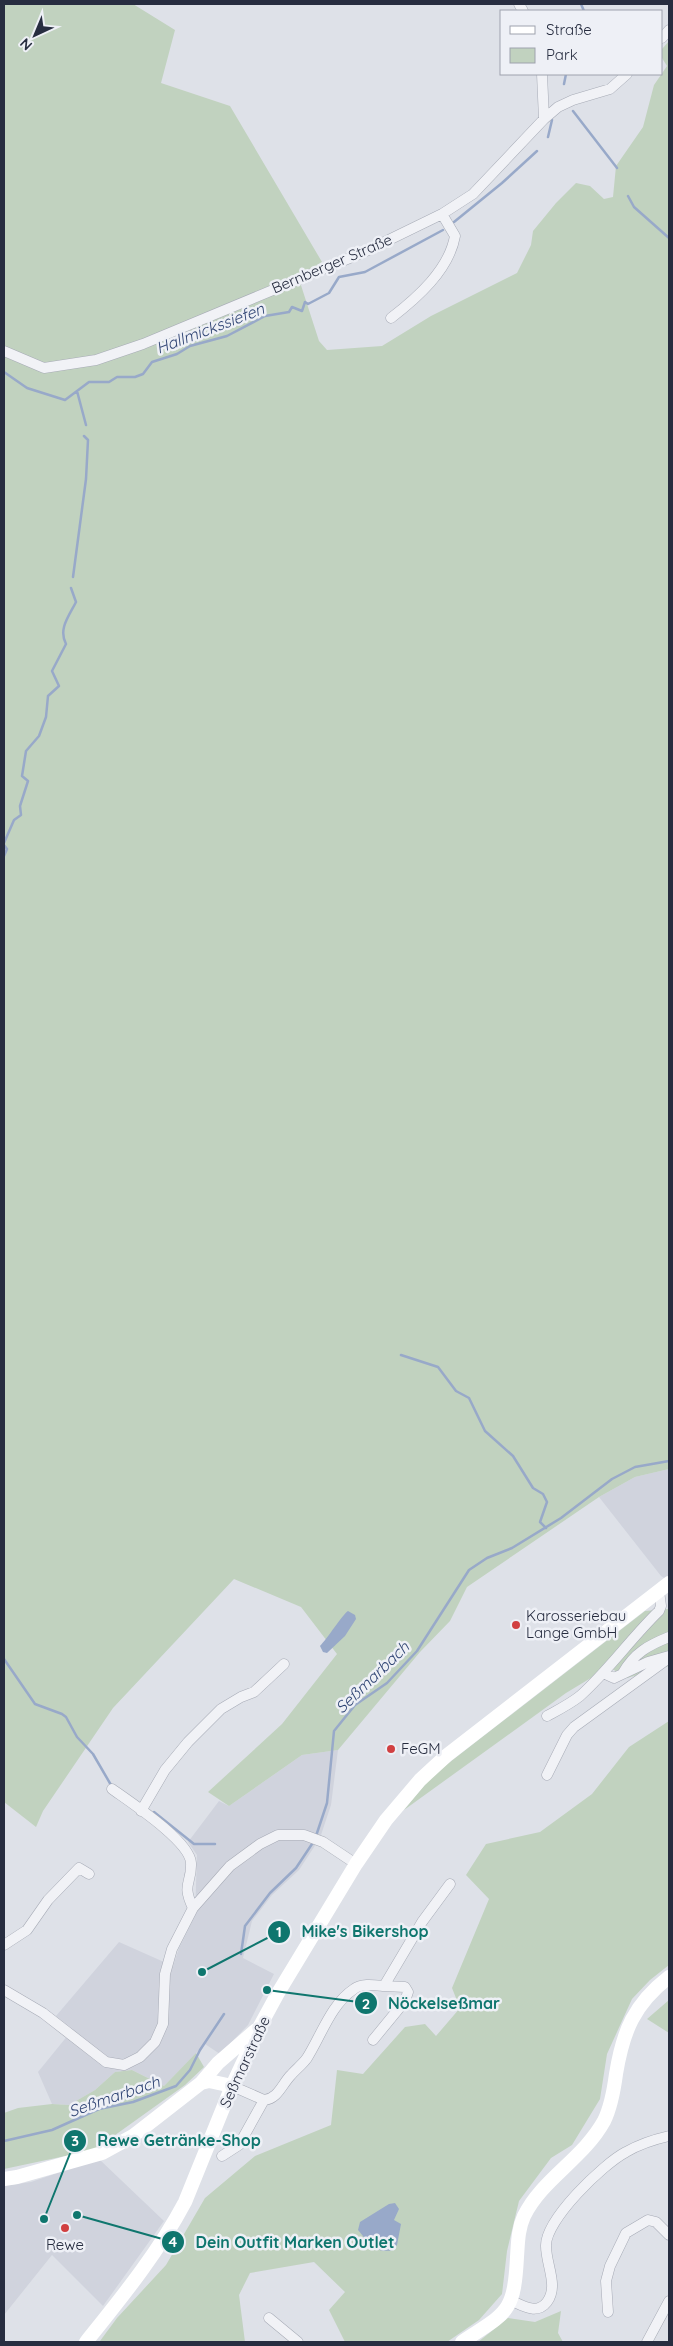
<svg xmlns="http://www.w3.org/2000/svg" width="673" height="2346" font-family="Quicksand,sans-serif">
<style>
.built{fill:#d0d3dd}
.green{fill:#c1d2bf}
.water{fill:#98a9c9}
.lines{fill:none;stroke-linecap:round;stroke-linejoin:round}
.stream{stroke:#98a9c9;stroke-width:2.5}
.street-casing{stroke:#a7abb6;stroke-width:11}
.street{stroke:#f1f2f6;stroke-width:10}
.secondary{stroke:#fff;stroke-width:14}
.poi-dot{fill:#d14041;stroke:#eef0f6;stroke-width:2}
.labels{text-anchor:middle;stroke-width:5;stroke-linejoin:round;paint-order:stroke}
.street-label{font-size:15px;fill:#272d40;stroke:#eef0f6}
.poi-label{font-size:15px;fill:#272d40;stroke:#eef0f6;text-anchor:start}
.water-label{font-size:16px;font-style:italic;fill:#304574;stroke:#eef0f6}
.leader{fill:none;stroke:#0f766e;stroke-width:2}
.callout-dot{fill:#0f766e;stroke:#eef0f6;stroke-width:2}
.mark-label{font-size:15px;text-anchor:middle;font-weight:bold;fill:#fff}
.callout-label{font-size:16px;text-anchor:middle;font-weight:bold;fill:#0f766e;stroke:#eef0f6;stroke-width:5;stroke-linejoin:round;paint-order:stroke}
</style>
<rect width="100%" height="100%" fill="#dee1e8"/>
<!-- built -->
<path class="built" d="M669,1469v112l-8,-5 -62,-79 36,-20z
M338,1750l-7,55 -11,33 -21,32 -27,25 -20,26 -9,37 31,16 -26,51 -28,29 -15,-10 -41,42 -32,-16 -17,2 -20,18 -26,15 -17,-1 -14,-32 35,-43 -17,-13 63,-74 54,24 6,-18 16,-32 2,-61 -9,-13 31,-41 10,5 73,-51z
M99,2159l65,62 -61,85 -51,-51 -48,60v-129l27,-4z"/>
<!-- green -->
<path class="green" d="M4,4h129l42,26 -14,53 69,23 92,156 -24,14 21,65 8,9 55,-4 49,-30 86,-43 14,-28 2,-14 23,-28 20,-20 14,3 14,13 9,-2 3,-31 27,-39 11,-42 13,-19 -5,-8v-9l7,-8v1428l-34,8 -36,20 -132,90 -17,34 -30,31 -82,98 -36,5 -73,51 -21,-14 74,-68 55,-70 -36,-47 -67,-28 -121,129 -70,103 -7,16 -32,-25z
M669,1609v57l-42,12 -18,-11 -43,26 -162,117 28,-34 213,-165z
M669,1721v244l-19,15 -18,19 -25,55 -7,45 -28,46 -21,13 -32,43 -12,50 -5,43 -23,26 -32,22h-102l-16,-32 16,-18 -31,-30 -64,11 -11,22 6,47h-144l-1,-1 17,-23 49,-53 39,-67 50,-42 76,-31 6,-55 26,4 42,-47 20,-3 11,12 24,-28 -8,-20 37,-89 -23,-24 20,-31 54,-12 52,-38 37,-47z
M669,2000v33l-22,-14z
M196,2053l8,14 -19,18 -88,63 -8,3 -85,18v-56l14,-5 34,-4 17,1 26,-15 20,-18 17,-2 32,16z
M561,2311l-3,22 5,9h-85l30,-24 27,4z"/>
<!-- water -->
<path class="water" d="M348,1611l7,4 1,4 -11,17 -18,17 -4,-1 -3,-6c7,-7 23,-32 28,-35z
M395,2203l4,6 -5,11 7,4 -4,21 -4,5c-19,4 -24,-7 -35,-20l2,-8 29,-18z"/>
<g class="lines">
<!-- stream -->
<path class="stream" d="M581,4l3,7
M564,84l2,-10
M573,111l44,57
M548,137l4,-17
M628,196l6,11 35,31
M454,222l48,-39 35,-32
M4,372l23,16 38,12 24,-18h20l8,-5h18l8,-3 9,-12 25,-8 13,-8 37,-10 38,-20 24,-4 3,-5 10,4 3,-9 3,2 21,-11 10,-16 26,-5 78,-42
M77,391l9,34
M73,577l13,-98 2,-39 -4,-4
M4,843l10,-23 7,-5 -1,-9 8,-25 -6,-5 4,-25 13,-15 7,-19 2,-21 11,-10 -7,-15 14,-27c-8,-15 3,-28 10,-42l-5,-14
M4,845l3,4 -3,7
M401,1355l37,12 18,24 13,7 16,33 28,25 20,32 10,6 4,8 -7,20 6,6
M4,1659l31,45 27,10 4,3 11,20 16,17 18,31
M154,1812l40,32h21
M316,1836l11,-33 7,-72 21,-26 32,-22 30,-32 52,-81 18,-12 25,-10 49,-30 51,-39 23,-12 34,-6
M241,1954l4,-28 25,-33 26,-25 18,-27
M4,2141l48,-11 47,-21 34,-7 43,-16 14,-16 10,-20 24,-36"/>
<!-- street casing -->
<g class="street-casing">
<path id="street" d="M519,4l4,7
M662,38l7,-8
M542,74l2,45
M391,318c26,-20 58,-48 64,-82l-13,-22
M4,351l40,17 52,-8 47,-16 219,-91 80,-39 31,-20 71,-75 14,-12 15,-7 37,-11 17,-15
M603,1673l11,5 34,-16 21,-6
M623,1673c11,-20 26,-28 46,-36
M547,1716c11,-6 23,-12 33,-20 29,-26 51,-58 79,-85l2,-5 -2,-15
M547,1775l20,-40 7,-8 95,-69
M112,1789c18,13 78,52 79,74 1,21 -10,20 2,45
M141,1811l24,-41 23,-28 33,-33 20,-12 13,-5 30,-28
M4,1945l23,-15 21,-30 31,-32 10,6
M4,1990l39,23 63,49 18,3 16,-8 15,-15 8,-18 2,-50 7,-25 21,-41 37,-42 30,-22 18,-9h26l19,7 33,22
M373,2040l32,-39 3,-9 -3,-5 -21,-1
M264,2100c14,-1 18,-16 27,-25 5,-6 11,-10 16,-17 14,-22 24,-54 47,-69 8,-6 20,-4 30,-3l38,-64 28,-38
M222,2156l17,-11 25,-45 -32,-14
M512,2301c11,5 25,14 35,1 12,-16 -1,-37 -1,-56 -1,-26 57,-82 80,-94 12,-7 30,-13 43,-16
M608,2312l-2,-31 4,-15 16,-33 22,-13 8,2 13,13
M269,2318l29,24
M647,2342l22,-41"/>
</g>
<!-- street -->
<use href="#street" class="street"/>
<!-- secondary -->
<path class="secondary" d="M201,2083l17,-20 38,-33
M4,2179l13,-2 85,-24 31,-17 68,-53 8,-2 23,5
M86,2342c36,-45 72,-89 99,-140l47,-116 27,-58 19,-35 78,-129 30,-44 34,-40 26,-24 223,-173
M462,2342c45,-30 52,-28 55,-85 1,-14 1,-28 7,-41 18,-37 59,-57 80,-95 7,-14 10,-32 12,-47 7,-43 18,-70 53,-97"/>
</g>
<!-- markers -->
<g class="poi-dot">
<circle cx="516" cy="1625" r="5"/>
<circle cx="391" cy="1749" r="5"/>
<circle cx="65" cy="2228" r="5"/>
</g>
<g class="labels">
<!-- street labels -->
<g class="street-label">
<text transform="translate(332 264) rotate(-23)" y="5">Bernberger Straße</text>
<text transform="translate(245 2062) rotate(-65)" y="5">Seßmarstraße</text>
</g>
<!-- poi labels -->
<g class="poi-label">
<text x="526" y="1621">Karosseriebau<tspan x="526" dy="17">Lange GmbH</tspan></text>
<text x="401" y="1754">FeGM</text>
<text x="65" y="2250" text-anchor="middle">Rewe</text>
</g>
<!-- water labels -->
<g class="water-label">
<text transform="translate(210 328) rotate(-21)" y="6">Hallmickssiefen</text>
<text transform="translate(372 1677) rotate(-44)" y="6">Seßmarbach</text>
<text transform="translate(114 2096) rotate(-19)" y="6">Seßmarbach</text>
</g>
</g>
<!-- callouts -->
<path class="leader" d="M202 1972L279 1932M267 1990L366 2003M44 2219L75 2141M77 2215L173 2242"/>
<g class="callout-dot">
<circle cx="202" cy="1972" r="5"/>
<circle cx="267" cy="1990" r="5"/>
<circle cx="44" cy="2219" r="5"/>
<circle cx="77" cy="2215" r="5"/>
<circle cx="279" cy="1932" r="12"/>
<circle cx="366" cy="2003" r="12"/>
<circle cx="75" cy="2141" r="12"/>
<circle cx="173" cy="2242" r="12"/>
</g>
<g class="mark-label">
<text x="279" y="1937">1</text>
<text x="366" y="2009">2</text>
<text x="75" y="2146">3</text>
<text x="173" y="2247">4</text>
</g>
<g class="callout-label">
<text x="365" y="1937">Mike's Bikershop</text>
<text x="444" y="2009">Nöckelseßmar</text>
<text x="179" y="2146">Rewe Getränke-Shop</text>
<text x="295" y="2248">Dein Outfit Marken Outlet</text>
</g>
<!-- border -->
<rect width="673" height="2346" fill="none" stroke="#272d40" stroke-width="10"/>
<!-- legend -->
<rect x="500" y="10" width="162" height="65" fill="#eef0f6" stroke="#9ea2ad"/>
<rect x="510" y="26" width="25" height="8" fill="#ffffff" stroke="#9ea2ad"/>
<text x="546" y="35" font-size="15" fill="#272d40">Straße</text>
<rect x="510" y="48" width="25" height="15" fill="#c1d2bf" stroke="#9ea2ad"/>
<text x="546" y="60" font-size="15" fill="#272d40">Park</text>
<!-- north arrow -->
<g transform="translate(35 35) rotate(224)" stroke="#eef0f6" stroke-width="4" paint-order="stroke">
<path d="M0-4L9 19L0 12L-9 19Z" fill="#272d40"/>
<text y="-8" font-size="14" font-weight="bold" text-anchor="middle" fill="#272d40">N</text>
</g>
</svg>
